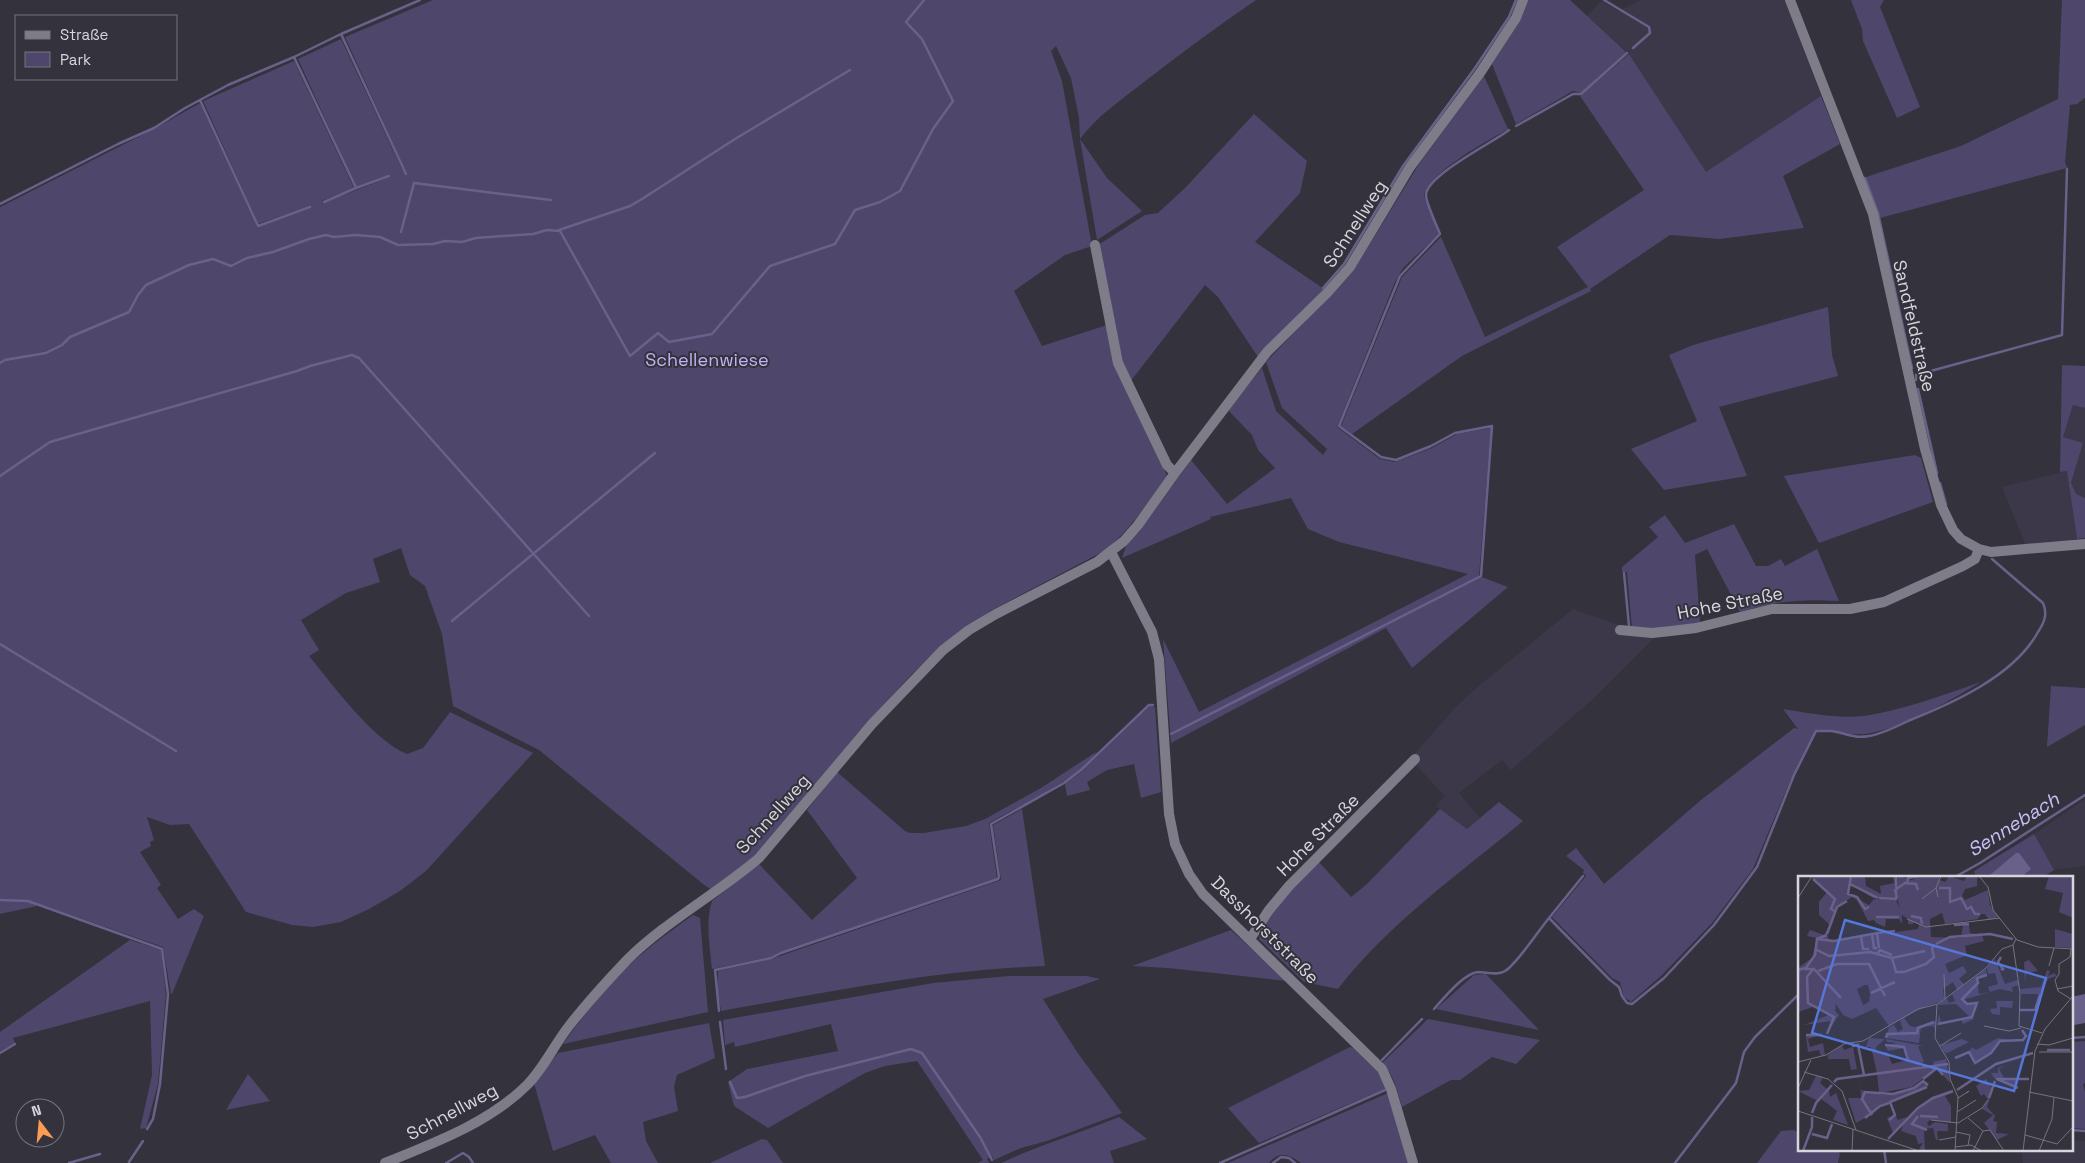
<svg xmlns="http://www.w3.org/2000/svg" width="2085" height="1163" font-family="'Space Grotesk',sans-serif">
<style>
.built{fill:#3c3849}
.green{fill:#4f466c}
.water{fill:#6a618b}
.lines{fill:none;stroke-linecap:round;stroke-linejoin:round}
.stream{stroke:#6a618b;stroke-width:2.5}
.street{stroke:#7e7c88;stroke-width:10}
.labels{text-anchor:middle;stroke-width:4;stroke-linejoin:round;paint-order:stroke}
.street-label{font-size:18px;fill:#d7d6dd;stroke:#34323c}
.park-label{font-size:18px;fill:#c2b3f7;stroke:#34323c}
.water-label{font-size:19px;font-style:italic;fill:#cbbff7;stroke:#34323c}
.inset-river{fill:none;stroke:#6a618b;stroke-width:2.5}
.inset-road{fill:none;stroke:#75747c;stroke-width:1}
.view{fill:#5577da;fill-opacity:0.15;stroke:#5577da;stroke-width:2.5}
.inset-edge{fill:none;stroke:#d7d6dd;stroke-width:2.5}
</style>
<rect width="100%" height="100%" fill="#34323c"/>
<!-- built -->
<path class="built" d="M1641,0h144l36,96 -115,77 -77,-119 -42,-38 14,-15 17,10z
M2073,404l12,4v90l-9,-4 -5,-11 12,-39 -20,-7z
M2067,471l10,68 -51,7 -24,-59z
M1573,609l46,16 -3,8 39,4 -63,63 -81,70 -9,-10 -43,33 21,25 -13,11 -31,-23 9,-10 -35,-37 46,-52 18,-17z
M2085,799v67l-31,4 -20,-36z
M2071,1140l14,1v22h-62l-2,-14h50z"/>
<!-- green -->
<path class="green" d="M433,0h823c-38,26 -76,54 -112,82 -23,18 -47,34 -64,57l27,39 35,33 -45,29 -17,-101 -1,-21 -8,-40 -15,-32 -5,5 11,30 30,165 -27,9 -51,36 28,55 65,-21 60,151c-19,27 -37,54 -63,75l-112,59 -50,35 -30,29 -56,61 -86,104 -17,18 -41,33 -9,-6 -164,-134 -86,-44 -11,-72 -17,-48 -15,-11 -9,-27 -28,11 7,23 -34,11 -45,27 18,30 -10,6c23,28 65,85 98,98l16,-6 27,-36 83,41 -107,118 -26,20 -31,18 -28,13 -28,5 -21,-2 -46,-13 -57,-88 -19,1 -23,-8 7,23 -4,2 1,4 -11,6 21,33 -4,3 21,31 16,-10 10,7 -32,78h-1l-8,-47 -132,-46 6,5 -37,8v-707l154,-78 46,-26 57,124 54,-19 -1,-2 -52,18 -55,-123 91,-40 60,127 -32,13 1,2 67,-26 -1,-2 -33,12 -58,-128 43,-20 62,132 2,-1 -60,-133z
M1528,0h42l56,52 -45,41 -8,-2 -57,33 -24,-60 28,-43z
M1851,0h33l-4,7 40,100 -23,11 -34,-77 -1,-12z
M2062,0h23v98l-8,6 -7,1 -5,57 2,6 -187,50 -14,-41 95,-31 97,-47z
M1629,54l77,118 115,-76 19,48 -57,32 21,52 -84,11 -50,-4 -80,54 1,2 -129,65 -110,78 -11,-8 61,-149 39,-40 44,100 103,-50 -31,-40 87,-57 -64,-94z
M1484,76l24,53c-21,12 -80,44 -84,67l15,38 -36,34 -8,14 -58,145 43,32 15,3 37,-14 25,-14 34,-6 -12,148 29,11 -96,81 -26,-40 -215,115 -8,-104 36,73 269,-138 -129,-32 -31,-13 -17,-31 -81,19 1,2 -89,39 4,-12 16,-18 49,-68 36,44 48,-36 -17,-18 -6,-15 -24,-25 34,-42 14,43 47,44 4,-6 -45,-41 -16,-46 88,-92 65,-106z
M1254,114l53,47 -7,32 -45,49 69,47 -66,68 -40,-60 -13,-12 -75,97 -8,-20 -24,-117 47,-30 13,-2 27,-25z
M1828,307l4,48 6,21 -119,31 28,69 -83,14 -33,-41 66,-28 -28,-66 24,-10z
M2062,365l23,1v42l-12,-3 -10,32 20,6 -12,40 5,11 9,4v40l-8,1 -10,-68 -7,1z
M1915,455l6,3 12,44 -114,41 -35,-67z
M1665,515l20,28 49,-19 22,42h12l13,-7 4,7 32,-17 22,52c-40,-2 -61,0 -99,11l-33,-63 -12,6 5,68 -50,6 -18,-1 -5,-56h-5v-5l36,-30 -9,-10z
M1981,682c-32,19 -79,47 -116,52 -17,2 -32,-5 -49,-4l-26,51 -37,88 -41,54 -50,52 -31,27 -7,-5 -4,-15 -8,-4 -60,-61 34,-41 -3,-3 1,-3 -18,-14 10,-8 28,36 97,-84 93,-72 4,1 -15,-20c26,4 54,10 80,7 38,-5 82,-22 118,-34z
M2051,686l34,2v37l-38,22z
M1150,706l5,1 6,85 -20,6 -7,-34 -27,6 -20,12 3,8 -23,6 -2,-12 16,-12z
M1096,752c-8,22 -83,57 -107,71l8,55 -227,79 -58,12c-2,-21 -7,-47 0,-68l47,-37 53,56 45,-42 -50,-68 30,-38 68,59 5,2h14l42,-7 19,-7 56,-31z
M1499,802l24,19c-64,53 -134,102 -185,168l-34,-7 -45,-43c6,-29 39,-56 59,-78l33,36 16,-13 73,-75 27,20z
M1022,809l23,157c-109,4 -216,26 -324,45l-4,-23 1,-17 53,-12 230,-79 -8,-55z
M2034,834l20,36 -11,7h-67l-2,-6z
M693,915l7,3 8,94 -145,32c24,-34 53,-70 86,-96 14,-12 29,-22 44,-33z
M1231,930l56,51 -119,-13 -36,-2z
M130,940l31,10 5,44 -8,90 -12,44 -6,1 12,-54 -2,-74 -137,37 2,5 -15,8v-19z
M1486,974l53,56 -103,-21 38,-34z
M1009,976h78l13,3 -57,20 34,53 45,61 -75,28 -26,7 -27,12 -2,-4 -5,3 2,4h-11l5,-3 -66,-99 -32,5 -20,7 -97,55 -34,-22 -6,-24 19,-13 91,-18 -7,-27 -96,23 -1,-5 -9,3 -2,-25 210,-37z
M1428,1019l112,21 -24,24 -24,-7 -32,23h-9l-49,27c-5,-17 -8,-32 -20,-44z
M709,1023l6,35 -38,17 -3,12 4,24 -35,11 3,19 12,22h-47l-16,-28 -42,16 -19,-68 24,-30z
M2085,1041v42l-2,1 2,8v37l-14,-1v-86z
M1350,1047l3,1 24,23 9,17 -127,55 -31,-35z
M248,1074l22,27 -44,9z
M1388,1093l21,70h-108c-11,-8 -22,-13 -32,0h-41z
M1119,1117l28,22 -37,12 4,12h-113c38,-18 79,-30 118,-46z
M1794,1130l5,3v16h38l3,5 -2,9h-81l24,-32z
M762,1139l5,1 16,23h-73z"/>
<!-- water -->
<path class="water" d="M2016,853h3l12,16 -10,8h-30l-1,-2z
M2085,994v29l-11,2 -3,-4v-24z"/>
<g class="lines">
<!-- stream -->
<path class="stream" d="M1604,0l45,27 1,6 -17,15
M341,34l79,-34
M294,57l47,-23 65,140
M200,100l58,126 52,-19
M1516,126l57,-32h8l46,-41
M1865,178l13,35 34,155
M324,202l32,-14
M0,204l118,-60 36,-16 31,-20 43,-23 66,-28 62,131 33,-12
M559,230l71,-24 12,-7 93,-60 115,-69
M401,232l13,-49 137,17
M1323,288l21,-24 59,-98 72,-98 34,-51 7,-17
M0,363l5,-3 41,-7 16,-8 8,-8 59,-25 9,-17 8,-10 43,-20 24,-6 18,7 16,-8 26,-6 36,-13 17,-4 8,2 22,-2 24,2 18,8 35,-1 12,-3 17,1 14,-4 57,-4 14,-4 13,1 70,125 28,-23 11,9 43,-8 58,-68 65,-22 20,-34 25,-8 20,-11 33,-62 20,-28 -31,-62 -16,-17 18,-22
M1916,380v-5l146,-40 5,-166
M1918,389l19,84
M0,476l50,-34 247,-71 13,-5 42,-11 7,3 230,258
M1940,483l6,21
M1624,573l5,53
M452,621l203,-168
M0,644l176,107
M1171,734l310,-158 11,-150 -37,7 -24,13 -35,14 -15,-3 -42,-31 61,-150 40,-42c-3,-8 -15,-33 -14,-40 3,-20 66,-51 83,-64
M1955,877l25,-14 105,-68
M0,900l28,1 134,48 6,45 -8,90 -7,35 -6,10
M1549,918l34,-42
M1434,1009c10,-11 30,-36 44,-37 9,0 19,4 27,-1 11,-6 34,-41 44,-53l61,62 9,7 3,9 5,7 5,1 32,-26 50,-53 43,-58 37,-92 22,-44c5,0 11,0 16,0 13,2 23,8 37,5 13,-2 27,-9 39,-15 45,-18 106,-45 130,-89 6,-9 10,-18 5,-29l-51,-44
M719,1011l-4,-41 56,-12 10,-5 217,-74 1,-2 -8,-53 73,-41 17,-13 68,-65h4
M720,1022l6,47
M2071,1038l14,-1
M0,1053l15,-9
M1382,1060l40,-41
M730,1082l7,16 8,-1 60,-21 106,-27 11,4 58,84 12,23
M2071,1130l14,1
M1884,1149l2,14
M129,1162l14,-21
M69,1163l31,-9
M446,1163l17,-10 6,4 4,6
M1220,1163l165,-73
M1273,1163l8,-6 8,1 6,5
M1675,1163l61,-80 8,-31 11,-15 44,-43"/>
<!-- street -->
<path class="street" d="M1790,0l83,214 52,235 16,56 12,25 8,9 18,10 12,3 94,-8
M1095,245l23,118 49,102 8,8
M1111,552l41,80 7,27 10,155 6,30 14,30 14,20 179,175 9,20 22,74
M1620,630l32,3 19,-2 25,-3 76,-19h78l34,-7 79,-36 12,-7 4,-10
M1250,939l19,-29 20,-24 126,-127
M385,1163c49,-20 104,-40 142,-78 17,-17 27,-40 42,-59 18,-23 38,-45 58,-66 38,-38 90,-66 132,-102l113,-134 71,-74 26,-20 27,-16 101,-52 27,-21 14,-16 37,-52 92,-121 60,-59 23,-26 60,-100 70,-94 36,-55 7,-18"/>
</g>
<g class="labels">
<!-- street labels -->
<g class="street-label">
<text transform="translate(1355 224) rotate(-57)" y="6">Schnellweg</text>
<text transform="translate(1914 326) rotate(77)" y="6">Sandfeldstraße</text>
<text transform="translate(1730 603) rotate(-11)" y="6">Hohe Straße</text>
<text transform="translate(773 814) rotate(-48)" y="6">Schnellweg</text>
<text transform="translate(1318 835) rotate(-45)" y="6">Hohe Straße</text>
<text transform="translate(1265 930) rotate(45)" y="6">Dasshorststraße</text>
<text transform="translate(452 1112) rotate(-28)" y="6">Schnellweg</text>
</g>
<!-- park labels -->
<g class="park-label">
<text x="707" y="366">Schellenwiese</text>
</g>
<!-- water labels -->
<g class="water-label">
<text transform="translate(2013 824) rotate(-32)" y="7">Sennebach</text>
</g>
</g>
<!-- overview -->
<g transform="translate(1798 876)">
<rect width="275" height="275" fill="#34323c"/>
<path d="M16,0h51l1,10 15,8 -1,-8 14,-3 -1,-7h5l-4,13 1,10 -22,-1 -22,-14 -3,10 21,11 5,-6 22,1 4,9 -5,-20 4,-13 13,4 7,-4h21l-1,4 6,2 4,-6 15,5 3,-5h10v10l-12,3 -3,7 3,4 23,-10 2,15 8,12 -9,3 -4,-6h-4l-3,5 -33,5 -3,-11 -12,6 1,18 30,1 2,-13h6l1,8 12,2 2,6 -19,5 2,9 -22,9 4,9 14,-7 4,6 -8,7 6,6 -8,5 -4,-8 -10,7 1,10 -4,3 -16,5 -35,19 -13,-18 -24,11 -9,-4 -7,-11 -1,7 4,4 -12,18 4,-12 -27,4 27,-11 -18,-7 -15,5v-44l14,-10 5,-20 -10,-2 3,-6 14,5 6,-10 -11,-10v-13l8,-10 -15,-14zM54,21l5,3 11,21 6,-1 2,3 9,4 1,-8h13l3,5v-9l6,4v5h4l-2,4 4,-6 5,3 -1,4 -89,12 -2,-7 10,-28zM67,109h3l2,9 -1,8 -6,3 -6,-16zM251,0h24v42l-14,-6 4,-19 -18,-4zM257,53l18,5v14l-18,-1zM197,83l10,25 13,-4 1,5 -7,2 1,5 -13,-3 -37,11 4,4 10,-1 -5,14 2,2 -11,5 -2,-4 -24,5 2,-11 2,8 29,-5 -14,-13 -18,1 9,-7 2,5 6,-2 -3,-7 34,-25 1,6 -10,4 2,15 11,-2 -2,-5 10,-3 -3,-11 -7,1 -1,-6zM231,84l9,11 -12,2 -1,11 -1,-22zM249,94l3,1 -2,5 6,-3 3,3 -9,3 -8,15h-19l-1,-5 21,-2zM198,125h17l-1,7 -12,-1v8l-8,-1 -2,-5 7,-1zM106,142l6,8 5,1 21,-6 -1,8 -2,-3 -12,1 -2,16 -33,-5 3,-11 5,-2 4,7 5,-3 -3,-8zM22,159l-12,4 2,8 13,-4 2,12 -4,1 -2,-6 -11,2 -2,-16zM71,162l16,1 -9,8v6l11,-1 5,12 15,-4 -3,-12 -16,3 -3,-6 12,-2 -10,-1 -1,-3 38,7h-6l6,16 -4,1v5l15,-2 -2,-4 13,-3 4,24 -14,-15 -24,19 -33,6 -2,-19 7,-1h-7l-6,-26h-5zM200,162l19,3h-17l-10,12 -16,9 -5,-10 3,-5 4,3zM164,163l7,3 -22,11 -3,-1 -3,-7zM44,169l2,5 9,-3 4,22 -6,1 -2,-11h-21v-4zM208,189l-7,4 5,9 15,1 -3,9 -22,-10 -3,-5h7v-5zM18,200l7,1 -3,6 7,6 -9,12 -20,-10 11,-1zM62,200l1,14 23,5 23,-4 17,-9 5,4 -49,19 -6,8 -18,10 -8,-25h13zM188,203l6,10 4,-9 -9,27 8,9 -2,5 4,1 -1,11 13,1 -12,6 -13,-17 9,-8 -11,-6 6,-9 -4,-6 -3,2 -5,-10zM31,213l1,8 6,-4 12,32 -15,-5 4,-9 -17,-13zM157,216l-10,4 6,10v17l-21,-3 -3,3 2,3 6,-4 13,2v7h-11l1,9h-2l-3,-12 -9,1 1,22 -6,-2 4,-6 -5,1 -2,-8 -15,-5 2,-5 -10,7 -6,-15 8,-3 3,5 9,-3 -3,7 5,-8 24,-18z" fill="#4f466c" fill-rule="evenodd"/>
<path class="inset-river" d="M53,0l-3,18 9,3 8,12 4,-2M15,3l22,20 -4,10 5,3M109,7l1,-5 11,-2M52,8l28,14M141,12h11v14l11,-4 6,11 4,-2 4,7h5M81,22l17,1v-23M99,22l-2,-8 10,-7 11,1 2,6M113,40l10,2 1,6M78,41h23M156,49l15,-1M80,57l17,-2M29,58l10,-27 10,-6M75,58l4,-1 2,15M63,60l2,13h6M19,63l17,2 38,-7 2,14h3M138,68l14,-7 40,-3 23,5M19,74l12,6 41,-4 22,6 4,14h8l22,-8 8,-7 -2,-9 3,-3M79,78l3,-4 12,5M203,81l-3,5 5,7 -2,1M94,82l33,-7M6,93h9l-6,8 1,26 26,14 -7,17M16,93l27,29M0,94l8,-2 9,-13 2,-16 10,-4M20,95l19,-7h32l16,32M73,117l24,-11M222,134h15l5,-16M140,148l34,-7 5,-14 -10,1 -5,-5 16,-16 -1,-5 10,-3M8,159h16M88,162l1,-4 30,-1 1,-5 16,-6M87,169l19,2 4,13M54,170l6,-1 6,30M249,174h23M157,182l14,-6 6,11 16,-10 9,-12 23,-1 3,-4 -4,-6M125,203l14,-11 6,7M198,203h33M199,203l21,9M36,206l3,-3 111,-15M159,214l39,-26 37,-11M191,222l6,-17M14,237l4,-10 16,-18M74,239l-10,-16 3,-7 28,2 21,-6 9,-7 5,4M120,240l-6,8 15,6M122,240l18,1M67,242l15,-12 9,-3M91,244l6,-5 -5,-13 37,-15M14,258l15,4 5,-14M90,263l30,-31 15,-10 20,-7M5,275l9,-24v-10"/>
<path class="inset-road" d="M181,0l9,11 5,23 24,30 21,7 35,2M140,21l-2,-9 5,-12M0,22l14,-22M124,23l14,-11M109,43l19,8 74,-9M218,63l-3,6 7,48 -1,33 23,7M251,90l5,-18M146,98l1,25M259,113l16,-3M273,123l-13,-8 -3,-11 4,-6v-10l11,-7 1,-8M139,129l-2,33 14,24 1,17 8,18 -3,54M186,150l25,5 12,-3M239,168l12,1 24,-7M142,170l21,-13M241,176h34M0,186l28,-7 18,-11 19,-3 55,-32 20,-5 48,-36 16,-19 11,-4M6,196l24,7 14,12 14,39M0,212l13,-28M231,216l44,9M160,222l11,-7 -2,2M0,235l121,40M159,236l19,-12M170,242l15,13M133,244l27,3 24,-15 6,-8M185,255l7,-1 14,21M158,256l14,3 -2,10M227,259l32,9 16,-17M141,264l17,-3M157,271l16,-2 11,6M54,275l1,-22M175,275l10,-20M225,275l12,-100 10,-22 28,-33M241,275l13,-32 2,-22"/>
<path class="view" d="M47,44l201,58 -32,113 -202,-58z"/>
<rect width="275" height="275" class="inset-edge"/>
</g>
<!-- legend -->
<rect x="15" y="15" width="162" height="65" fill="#34323c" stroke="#75747c"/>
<rect x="25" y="31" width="25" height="8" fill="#7e7c88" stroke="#75747c"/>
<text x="60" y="40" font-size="15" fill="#d7d6dd">Straße</text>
<rect x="25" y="52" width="25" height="15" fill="#4f466c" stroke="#75747c"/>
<text x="60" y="65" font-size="15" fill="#d7d6dd">Park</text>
<!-- north arrow -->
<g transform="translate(40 1123) rotate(344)"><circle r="24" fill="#34323c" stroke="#75747c"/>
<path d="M0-4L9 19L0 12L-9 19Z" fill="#fd9d54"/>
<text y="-8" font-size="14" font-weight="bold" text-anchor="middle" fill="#d7d6dd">N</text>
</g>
</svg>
